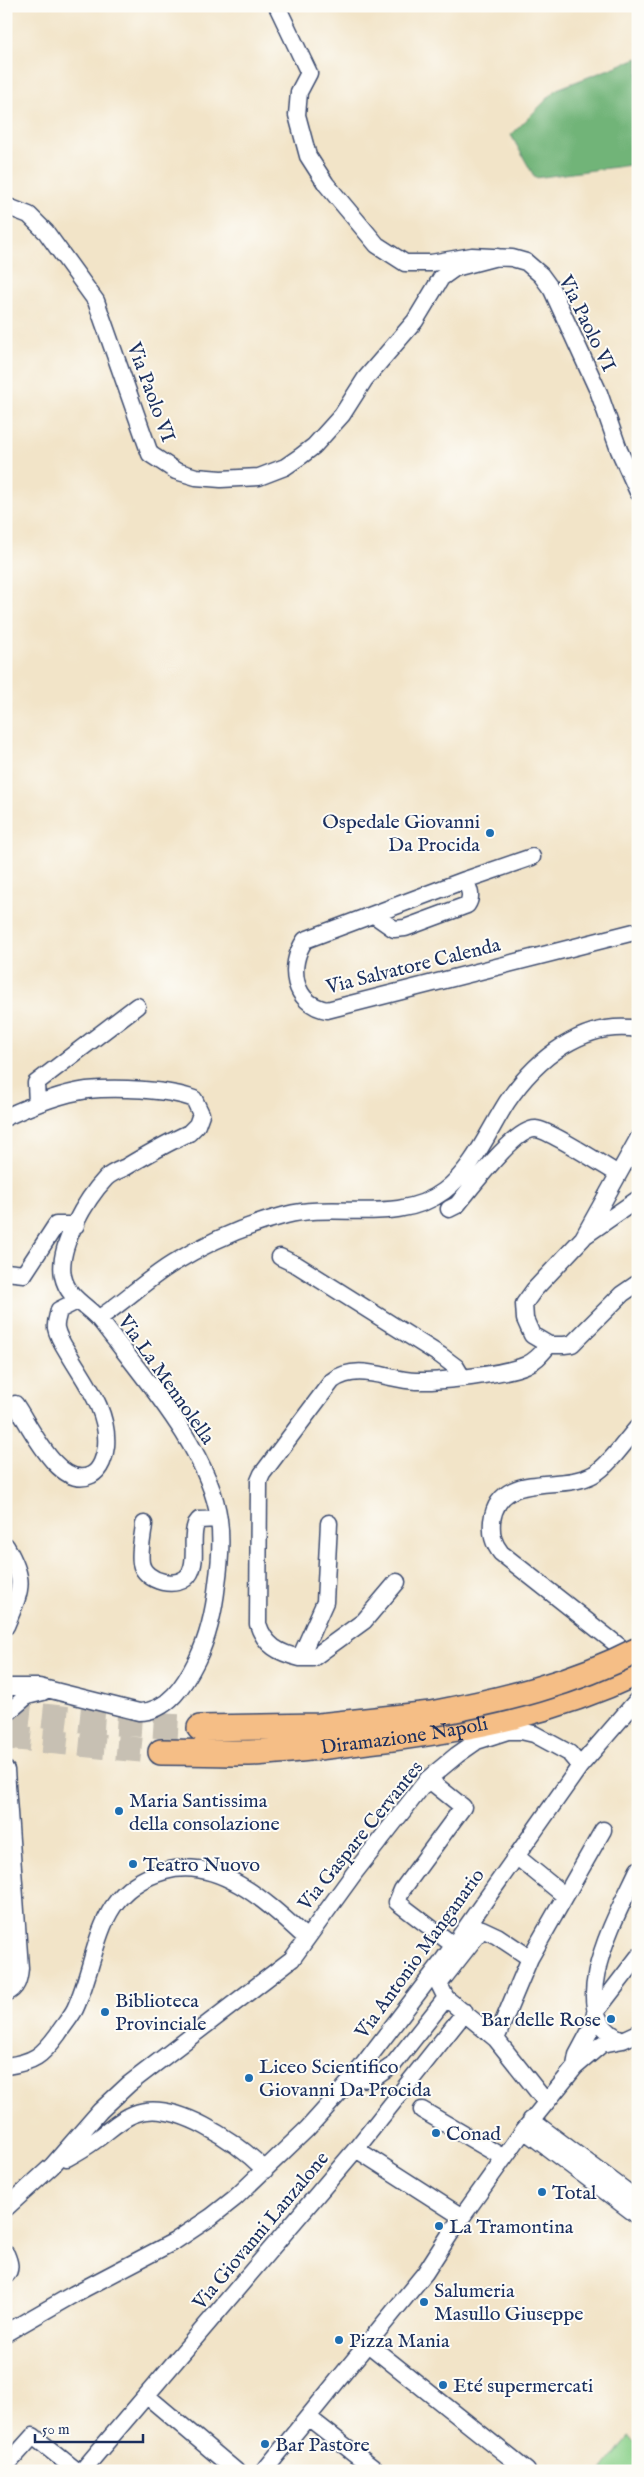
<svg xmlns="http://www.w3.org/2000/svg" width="644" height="2477" font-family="'IM FELL English',serif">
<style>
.green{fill:#8cd28c;stroke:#548075}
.forest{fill:#71b478;stroke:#46726b}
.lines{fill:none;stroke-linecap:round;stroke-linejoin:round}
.highway-tunnel{stroke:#c7c0b3;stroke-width:25;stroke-dasharray:25 12;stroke-linecap:butt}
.minor-casing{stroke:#3b4a6e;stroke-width:19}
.highway-casing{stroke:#3b4a6e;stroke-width:28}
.minor{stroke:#fff;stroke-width:16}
.highway{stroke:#f5be86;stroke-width:25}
.highway-bridge-casing{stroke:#3b4a6e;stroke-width:28;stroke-linecap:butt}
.highway-bridge{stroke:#f5be86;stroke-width:25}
.poi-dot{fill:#1f6fb2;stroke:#fdfcf7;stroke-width:2}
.labels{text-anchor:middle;stroke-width:4;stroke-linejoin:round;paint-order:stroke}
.street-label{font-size:20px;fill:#1b2f5e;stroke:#fdfcf7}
.poi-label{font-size:20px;fill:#1b2f5e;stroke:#fdfcf7;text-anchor:start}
</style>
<rect width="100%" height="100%" fill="#fdfcf7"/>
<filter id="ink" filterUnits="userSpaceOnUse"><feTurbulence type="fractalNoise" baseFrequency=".02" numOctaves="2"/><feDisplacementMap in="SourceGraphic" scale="10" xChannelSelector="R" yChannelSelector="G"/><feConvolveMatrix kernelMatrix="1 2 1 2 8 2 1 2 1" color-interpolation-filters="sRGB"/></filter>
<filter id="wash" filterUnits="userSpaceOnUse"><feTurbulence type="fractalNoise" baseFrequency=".0096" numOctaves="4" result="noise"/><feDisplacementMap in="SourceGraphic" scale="20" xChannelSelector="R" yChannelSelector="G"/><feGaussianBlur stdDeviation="1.12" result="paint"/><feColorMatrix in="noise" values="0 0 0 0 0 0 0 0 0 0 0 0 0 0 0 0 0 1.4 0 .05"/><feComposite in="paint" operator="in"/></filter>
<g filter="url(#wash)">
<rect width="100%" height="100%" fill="#f2e4c8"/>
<!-- green -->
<path class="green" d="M629,2437l9,7v27h-36z"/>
<!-- forest -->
<path class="forest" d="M638,58v106l-103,14 -24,-43 46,-46z"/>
</g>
<g filter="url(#ink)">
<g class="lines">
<!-- highway-tunnel -->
<path class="highway-tunnel" d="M6,1712l94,10 100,6
M6,1737l155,15"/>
<!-- minor casing -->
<g class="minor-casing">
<path id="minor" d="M277,6l32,67 -10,19 -2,23 11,41 18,28 51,61 28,18h26l41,-7 40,2 14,4 15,13 11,15 47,103 20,57 19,42
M6,206l23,9 17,17 50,69 54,153 26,17 20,6 25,2 38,-2 26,-10 16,-11 13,-10 28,-31 23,-36 50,-58 26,-43 14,-10 42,-11
M465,880l67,-23
M374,915l20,14 11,-1 62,-23c6,-9 2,-16 -2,-25l-160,60c-18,26 -12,64 22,70l311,-79
M37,1103l-1,-20 101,-77
M6,1117c26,-12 53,-23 81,-27 28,-3 81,-1 107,9l7,15 -4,11 -8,8c-22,10 -43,22 -63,34 -7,3 -15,6 -20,11 -19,20 -49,69 -43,98 5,24 27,30 40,48 40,53 108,129 116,196 3,21 1,43 -2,64 -3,28 -8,51 -20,76 -12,24 -29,52 -58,52l-100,-25h-33
M638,1139l-55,99 -49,52 -10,14 1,15 7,16 17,10h15l8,-1 50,-50 16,-11
M449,1209l8,-4c14,-17 59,-78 79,-76 13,1 67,36 82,45
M586,1235l52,-36
M280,1257l17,8 143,90 16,12 6,10
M6,1272l18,2 32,-49h20
M99,1318c25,-16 47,-38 73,-54 34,-21 75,-39 114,-49 51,-13 113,10 158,-24 29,-22 44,-59 63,-89 29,-43 76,-82 131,-73
M15,1404c15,21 44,87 76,71 10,-5 14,-19 15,-29 3,-34 -20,-63 -36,-90 -5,-8 -12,-18 -14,-28 -1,-6 2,-12 3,-18l18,-9
M329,1523l-4,79 -25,56c-21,-5 -35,-12 -42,-34l1,-143 3,-7 70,-93c25,-19 56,-1 84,0 23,1 90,-7 110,-16 10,-4 16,-12 23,-20
M144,1524c-1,12 -5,27 -3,39 3,19 39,28 49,10 8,-15 0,-34 6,-49l3,-4 20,-1
M6,1546c21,36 15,43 0,80
M620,1647l-119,-94c-8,-10 -10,-19 -9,-32 7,-52 69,-28 102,-47 15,-8 32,-34 44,-47
M300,1658h13l51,-37 33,-39
M6,1714l21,-18 16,-4
M6,1770l14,198c-1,11 -3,21 -14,25
M428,1779l35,28 -61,83 -5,12 55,42
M516,1856l49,40
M530,1958l-33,-22 -15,-7 -43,55 7,14 50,41 50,63
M496,2039l34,-81 73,-128
M623,2040c-65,-24 -3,-130 15,-170
M6,2066c28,-4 36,-10 52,-32 5,-8 13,-17 17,-25 26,-56 18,-118 90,-138 54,-15 104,33 141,67
M575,2066l2,-11 15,-28 3,-14 43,-56
M353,2078l20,1 20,-14 53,-67
M422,2110l82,48
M531,2120l107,80
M524,2130l114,86
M356,2149l106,68
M67,2158c9,-5 18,-10 26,-16 14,-9 25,-22 41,-28 40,-16 104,29 131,56
M6,2208l46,-42 48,-55 29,-27 163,-125 63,-87 73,-93 29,-24 20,-14 31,-10h13l13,3 35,19 11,13
M6,2254c3,7 6,15 0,21
M6,2333l68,-39 101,-53 36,-24 24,-19 72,-69 46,-51 88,-115 139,-197 58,-67
M368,2344l159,127
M147,2396l89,75
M308,2417l69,54
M6,2466l27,-30 44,35
M82,2471l274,-322 109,-137
M264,2471l161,-198 27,-42 72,-101 51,-63 27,-23 21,-4 15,-7"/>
</g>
<!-- highway casing -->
<g class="highway-casing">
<g id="highway">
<path d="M200,1728l119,-2 112,-12"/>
<path id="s1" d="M161,1752c29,0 59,1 88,1 45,-2 91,-9 136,-14 92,-12 168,-27 253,-67"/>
</g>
</g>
<!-- minor -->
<use href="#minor" class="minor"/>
<!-- highway -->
<use href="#highway" class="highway"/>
<!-- highway-bridge casing -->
<g class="highway-bridge-casing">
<path id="highway-bridge" d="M431,1714c72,-14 141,-30 207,-64"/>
</g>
<!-- highway-bridge -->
<use href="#highway-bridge" class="highway-bridge"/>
</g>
</g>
<!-- markers -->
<g class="poi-dot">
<circle cx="490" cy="833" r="5"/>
<circle cx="119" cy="1811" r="5"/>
<circle cx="133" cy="1864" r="5"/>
<circle cx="105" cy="2012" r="5"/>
<circle cx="611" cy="2019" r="5"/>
<circle cx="249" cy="2078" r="5"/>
<circle cx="436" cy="2133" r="5"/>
<circle cx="542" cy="2192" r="5"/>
<circle cx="439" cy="2226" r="5"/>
<circle cx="424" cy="2302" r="5"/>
<circle cx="339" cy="2340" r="5"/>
<circle cx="443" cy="2385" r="5"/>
<circle cx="265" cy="2444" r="5"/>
</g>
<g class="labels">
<!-- street labels -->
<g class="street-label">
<text transform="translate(588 323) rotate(64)" y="7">Via Paolo VI</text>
<text transform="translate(152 392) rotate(70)" y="7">Via Paolo VI</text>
<text transform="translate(413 965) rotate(-14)" y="7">Via Salvatore Calenda</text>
<text transform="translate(167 1379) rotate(55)" y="7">Via La Mennolella</text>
<text dy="7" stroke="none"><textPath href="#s1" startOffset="244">Diramazione Napoli</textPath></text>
<text transform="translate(360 1835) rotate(-51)" y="7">Via Gaspare Cervantes</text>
<text transform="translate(419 1953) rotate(-54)" y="7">Via Antonio Manganario</text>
<text transform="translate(260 2230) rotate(-50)" y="7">Via Giovanni Lanzalone</text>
</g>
<!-- poi labels -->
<g class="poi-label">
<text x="480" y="828" text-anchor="end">Ospedale Giovanni<tspan x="480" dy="23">Da Procida</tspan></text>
<text x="129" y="1807">Maria Santissima<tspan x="129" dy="23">della consolazione</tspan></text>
<text x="143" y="1871">Teatro Nuovo</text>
<text x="115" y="2007">Biblioteca<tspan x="115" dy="23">Provinciale</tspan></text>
<text x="601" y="2026" text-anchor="end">Bar delle Rose</text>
<text x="259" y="2073">Liceo Scientifico<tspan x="259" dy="23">Giovanni Da Procida</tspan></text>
<text x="446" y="2140">Conad</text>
<text x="552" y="2199">Total</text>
<text x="449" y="2233">La Tramontina</text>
<text x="434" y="2297">Salumeria<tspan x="434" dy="23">Masullo Giuseppe</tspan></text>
<text x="349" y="2347">Pizza Mania</text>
<text x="453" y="2392">Eté supermercati</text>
<text x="275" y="2451">Bar Pastore</text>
</g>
</g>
<!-- margin -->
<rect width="644" height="2477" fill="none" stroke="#fdfcf7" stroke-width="25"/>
<!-- scale -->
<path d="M35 2434v8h108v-8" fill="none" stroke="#1b2f5e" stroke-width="2.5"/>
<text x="42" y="2434" font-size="15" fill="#1b2f5e" stroke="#fdfcf7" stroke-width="4" paint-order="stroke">50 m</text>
</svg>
